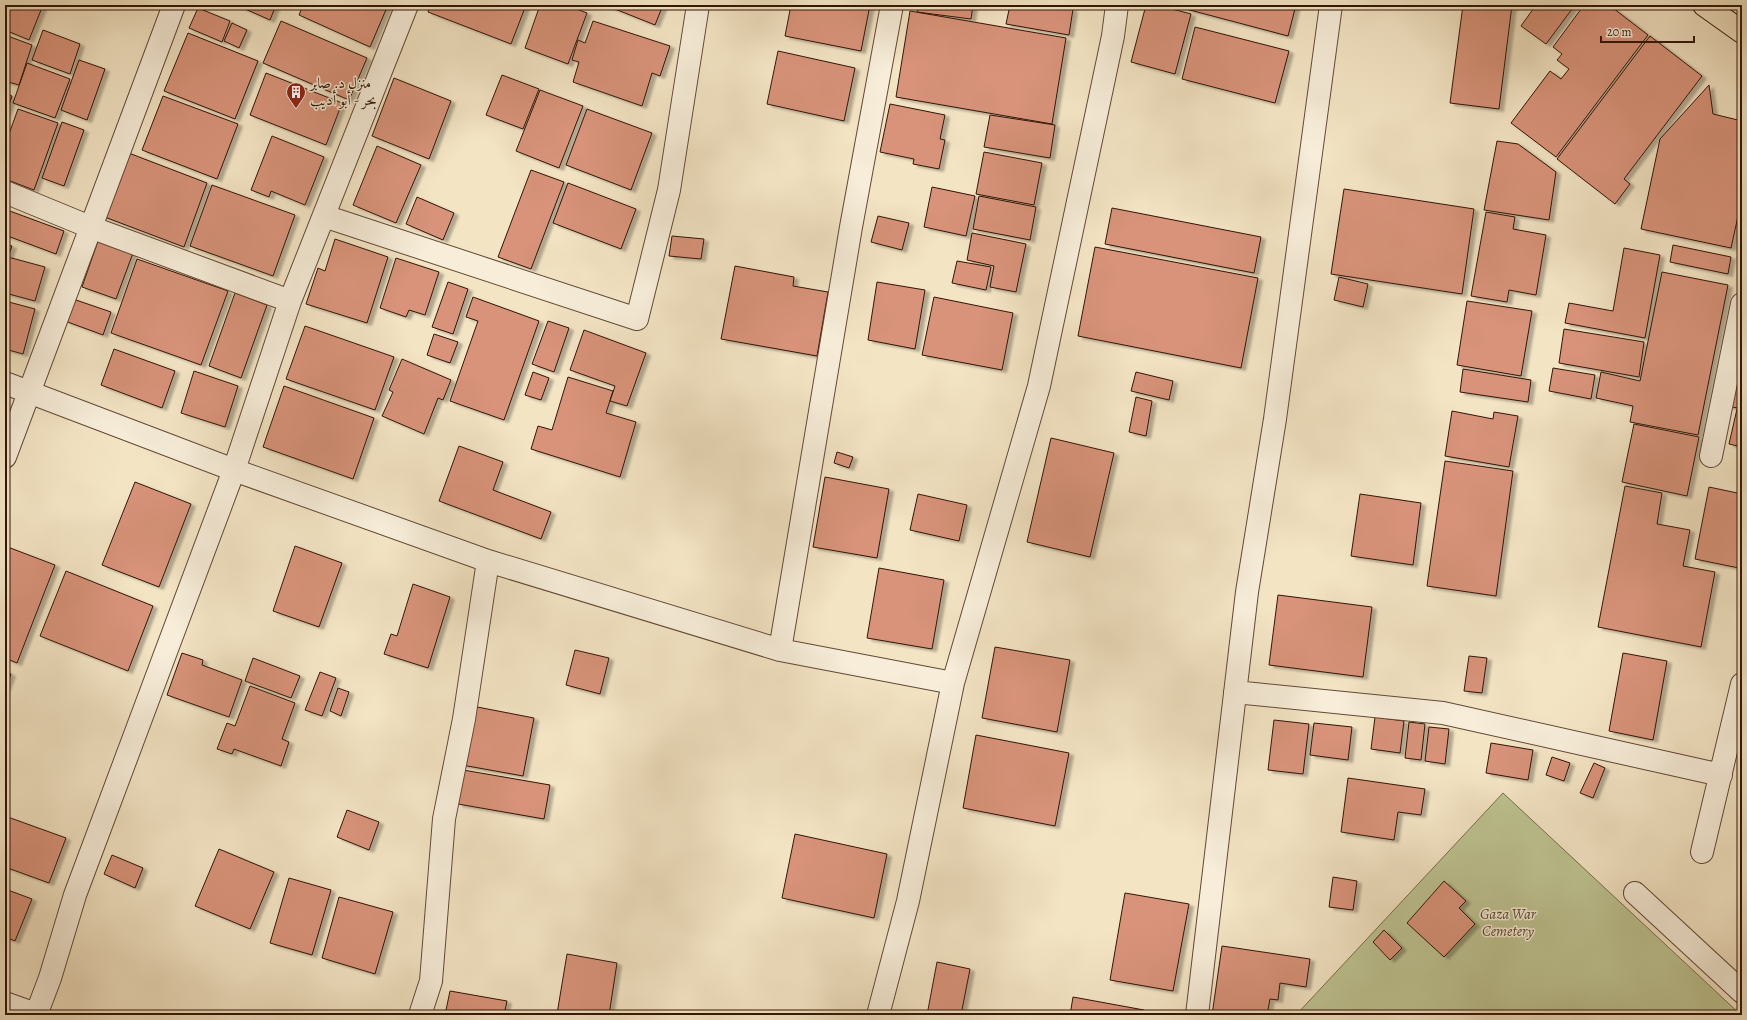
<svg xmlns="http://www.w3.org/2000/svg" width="1747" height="1020" font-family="Alegreya,Amiri,serif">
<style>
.green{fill:#bec392;stroke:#786c4c}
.building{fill:#d8937a;stroke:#321507;filter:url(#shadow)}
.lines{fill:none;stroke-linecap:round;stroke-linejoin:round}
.minor-casing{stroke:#624936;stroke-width:24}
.highway-casing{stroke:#321507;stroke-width:24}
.minor{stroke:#f7edd9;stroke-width:22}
.highway{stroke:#f3e4c4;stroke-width:22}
.labels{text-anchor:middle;stroke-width:3;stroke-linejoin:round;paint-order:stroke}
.poi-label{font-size:15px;fill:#321507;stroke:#f7edd9;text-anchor:start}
.park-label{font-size:15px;font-style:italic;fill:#5c4931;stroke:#f7edd9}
</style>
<defs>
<filter id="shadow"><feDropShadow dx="4.5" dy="2.5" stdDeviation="1" flood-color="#0004"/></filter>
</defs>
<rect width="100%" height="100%" fill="#f3e4c4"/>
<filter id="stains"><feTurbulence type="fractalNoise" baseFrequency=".005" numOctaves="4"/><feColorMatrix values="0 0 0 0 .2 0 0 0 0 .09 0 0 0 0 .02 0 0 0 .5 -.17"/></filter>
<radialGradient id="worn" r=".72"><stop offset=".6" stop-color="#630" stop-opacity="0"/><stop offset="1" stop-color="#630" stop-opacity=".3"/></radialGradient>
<!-- green -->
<path class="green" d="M1503,793l238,222h-445z"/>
<!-- building -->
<path class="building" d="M5,5h38l-14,35 -24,-10z
M236,5h40l-6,15z
M303,5h85l-18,42 -71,-32z
M431,5h95l-15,39 -83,-32z
M540,5h26l21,8 -19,51 -43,-16z
M605,5h58l-8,20z
M791,5h79l-9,46 -76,-15z
M918,5h55l-2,14 -54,-7z
M1010,5h38l25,4 -4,26 -63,-11z
M1146,5h11l34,9 -16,60 -44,-12z
M1171,5h125l-8,31z
M1463,5h49l-13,104 -49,-6z
M1536,5h39l-29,39 -25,-18z
M1584,5h25l39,30 -92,122 -45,-34 39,-52 11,8 8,-10 -12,-9 5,-6 -9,-7z
M198,8l32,13 -8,21 -33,-14z
M910,11l156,27 -14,86 -156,-27z
M281,21l86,37 -18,42 -86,-37z
M593,21l77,25 -10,30 -8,-3 -10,33 -69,-24 6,-20 -7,-2 6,-20 7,3z
M232,23l15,7 -8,18 -15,-7z
M1195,27l94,24 -14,52 -93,-24z
M43,30l37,14 -10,30 -38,-14z
M188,33l70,28 -23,58 -71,-28z
M5,35l27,10 -13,40 -14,-4z
M1650,36l52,40 -78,103 6,5 -15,20 -58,-45z
M778,51l77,17 -11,53 -77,-17z
M79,60l26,9 -18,51 -26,-10z
M27,63l43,16 -15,39 -42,-15z
M266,73l76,30 -16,42 -76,-30z
M502,75l37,14 -16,40 -37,-14z
M394,78l57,23 -22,58 -57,-23z
M1709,85l4,29 29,7v77l-11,50 -90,-19 19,-90z
M540,90l43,16 -24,62 -43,-17z
M5,94l7,2 -7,21z
M163,96l75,28 -21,55 -75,-29z
M890,104l55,11 -5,24 5,1 -6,29 -26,-5 1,-5 -34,-7z
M18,109l40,14 -24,67 -29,-11v-34z
M587,109l65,24 -21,57 -65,-25z
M990,115l65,10 -5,33 -66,-11z
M62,122l22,8 -20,56 -22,-8z
M272,136l52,21 -19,48 -34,-14 -2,6 -18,-7z
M1497,141l21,3 38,28 -7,48 -65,-10z
M377,146l44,19 -25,58 -43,-18z
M126,152l81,31 -23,64 -82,-31z
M984,152l58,11 -8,42 -58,-11z
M531,170l33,12 -33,87 -33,-12z
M568,183l68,26 -15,40 -68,-26z
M212,185l83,30 -22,61 -83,-30z
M932,187l43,9 -9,40 -42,-9z
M1344,189l130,20 -12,85 -131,-20z
M979,196l57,11 -6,33 -57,-11z
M417,197l37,16 -11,27 -37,-16z
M1112,208l149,29 -7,36 -149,-29z
M7,210l57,21 -8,23 -51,-19v-19z
M1486,212l29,5 -2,12 33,6 -10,60 -27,-5 -2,12 -36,-6z
M878,216l31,7 -7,27 -31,-8z
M972,233l54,11 -10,48 -26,-5 4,-21 -27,-6z
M672,236l32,3 -3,20 -32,-3z
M335,239l53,18 -21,66 -61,-19 12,-36 7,3z
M98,241l35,12 -17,46 -34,-12z
M5,244l7,2 -4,11 37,10 -10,34 -30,-8z
M1673,245l58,12 -3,17 -58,-12z
M1095,247l163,31 -17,90 -163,-32z
M1624,248l36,7 -15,83 -80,-15 4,-20 44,8z
M396,258l43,14 -14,43 -16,-5 -3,7 -26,-9z
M137,259l91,32 -27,74 -90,-32z
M957,261l34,6 -5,23 -34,-7z
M735,266l59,11 -1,9 35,6 -11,64 -96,-17z
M1662,272l66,13 -30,150 -68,-13 3,-16 -37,-8 5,-26 39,9z
M1339,277l29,7 -5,23 -29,-7z
M448,282l20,7 -15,45 -21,-7z
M877,282l48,8 -10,59 -47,-9z
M235,293l32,12 -26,73 -32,-12z
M473,297l66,24 -35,99 -54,-19 28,-80 -12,-4z
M934,297l79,16 -11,57 -80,-15z
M73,299l38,13 -8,23 -38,-14z
M5,301l30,8 -12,45 -18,-5z
M1467,301l65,10 -11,65 -64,-11z
M548,321l21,7 -15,44 -22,-8z
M305,326l89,31 -19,53 -89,-31z
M1564,329l80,13 -5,35 -80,-14z
M584,330l62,23 -19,53 -17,-5 5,-15 -45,-16z
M434,334l24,8 -8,21 -23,-8z
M1742,334v75l-19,-4z
M114,349l61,22 -13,37 -61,-23z
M402,359l49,21 -8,20 -5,-2 -14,36 -42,-18 11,-24 -4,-2z
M1553,368l42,7 -4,24 -42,-8z
M1463,369l68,11 -3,22 -68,-10z
M194,371l44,15 -13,41 -44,-14z
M533,372l16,6 -8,22 -16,-5z
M1136,372l37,9 -4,19 -38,-9z
M568,377l45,14 -7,22 30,9 -16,55 -89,-28 7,-23 14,4z
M284,386l90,32 -21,61 -90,-32z
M1136,397l16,4 -6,35 -17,-4z
M1737,409l5,1v37l-13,-3z
M1452,411l41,8 1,-7 24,4 -9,51 -64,-11z
M1634,424l65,13 -12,59 -65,-14z
M1051,438l63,15 -24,104 -63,-15z
M459,446l44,16 -10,28 58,22 -10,27 -102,-38z
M837,452l16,5 -4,11 -15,-5z
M1445,461l68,10 -17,125 -69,-10z
M825,477l64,12 -12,69 -64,-11z
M135,482l56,22 -32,83 -57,-22z
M1625,486l37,7 -5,31 33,6 -7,36 32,6 -14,75 -103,-20z
M1709,487l33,7v60l-3,14 -44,-9z
M918,494l49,11 -8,36 -49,-11z
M1360,494l61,9 -8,62 -62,-9z
M5,546l50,19 -38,98 -12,-5z
M295,546l47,17 -23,64 -46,-16z
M879,568l65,12 -12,69 -65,-11z
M66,571l87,35 -25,65 -88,-35z
M413,584l37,13 -22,71 -44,-14 7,-20 6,2z
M1278,595l94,12 -9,70 -94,-12z
M995,647l75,13 -13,72 -75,-14z
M575,650l34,8 -9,36 -34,-9z
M182,653l21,7 -1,5 40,15 -13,37 -62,-22z
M1623,653l44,8 -14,79 -44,-9z
M1469,656l18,2 -5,35 -18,-2z
M253,658l47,18 -9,22 -46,-17z
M5,671l6,3 -6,16z
M320,672l16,6 -14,38 -17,-6z
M250,686l45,17 -13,36 7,3 -8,24 -47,-17 -2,5 -15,-5 10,-26 8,3z
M338,688l11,4 -8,24 -11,-5z
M472,706l62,12 -11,58 -61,-11z
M1375,717l29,4 -4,32 -29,-4z
M1274,720l35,4 -6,50 -35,-4z
M1409,722l16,2 -4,36 -16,-2z
M1314,723l38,4 -4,33 -38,-5z
M1429,727l20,2 -4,35 -20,-3z
M976,735l93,18 -14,73 -92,-18z
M1491,743l42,7 -5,30 -42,-7z
M1552,757l18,6 -6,18 -18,-6z
M1594,763l11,5 -12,30 -13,-5z
M463,770l87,15 -6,34 -86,-15z
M1348,778l77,11 -4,26 -23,-3 -4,28 -53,-8z
M347,810l32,12 -10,28 -32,-13z
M5,816l61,22 -17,45 -44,-16z
M795,834l92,20 -13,64 -92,-20z
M219,849l55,23 -24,57 -55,-23z
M112,855l31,13 -8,20 -31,-14z
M1333,877l24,4 -4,29 -24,-3z
M289,878l42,12 -19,65 -42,-12z
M1444,881l22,20 -7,7 16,16 -31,33 -37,-34z
M5,889l27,10 -17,42 -10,-4z
M1125,893l64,11 -16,87 -63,-11z
M339,897l54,15 -18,62 -53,-16z
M1384,930l18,18 -12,12 -17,-18z
M1222,946l88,13 -4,28 -26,-4 -2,17 -8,-1 -3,16h-55z
M567,954l50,9 -8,52 -52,-1z
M937,962l33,7 -9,46h-34z
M450,991l57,10 -3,14h-59z
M1073,997l71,13 -1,5h-73z"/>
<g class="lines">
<!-- minor casing -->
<g class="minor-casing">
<path id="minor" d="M5,192l85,35 200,74
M324,216l313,103 32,-129 29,-185
M5,383l229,87 254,91 -24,158 -20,100 -13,162 -11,34
M1711,456l31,-152
M5,457l169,-452
M488,561l292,89 173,33
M780,650l71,-423 41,-222
M1235,692l208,21 278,62
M1702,852l40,-168
M1635,893l107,99
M5,1003l31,11
M36,1015l14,-37 25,-83 159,-425 56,-169 117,-296
M878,1015l30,-114 45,-218 86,-297 74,-350 4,-31
M1197,1015l50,-423 28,-173 56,-414"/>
</g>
<!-- highway casing -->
<g class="highway-casing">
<path id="highway" d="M1704,5l38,27"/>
</g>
<!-- minor -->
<use href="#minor" class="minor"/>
<!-- highway -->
<use href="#highway" class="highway"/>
</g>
<!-- icons -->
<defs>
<g id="building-pin" transform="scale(1)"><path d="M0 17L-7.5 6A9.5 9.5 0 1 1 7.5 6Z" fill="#8f2418" stroke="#f7edd9"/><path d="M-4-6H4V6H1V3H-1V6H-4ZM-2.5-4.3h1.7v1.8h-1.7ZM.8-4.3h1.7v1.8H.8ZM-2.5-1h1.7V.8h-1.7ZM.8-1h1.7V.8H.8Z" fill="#fff"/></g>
</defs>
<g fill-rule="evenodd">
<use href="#building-pin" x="296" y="92"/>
</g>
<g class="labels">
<!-- poi labels -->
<g class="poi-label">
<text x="310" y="88">منزل د. صابر<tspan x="310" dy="17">بحر - أبو أديب</tspan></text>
</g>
<!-- park labels -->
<g class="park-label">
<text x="1508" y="919">Gaza War<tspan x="1508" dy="17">Cemetery</tspan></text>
</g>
</g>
<!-- margin -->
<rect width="1747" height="1020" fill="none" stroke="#f3e4c4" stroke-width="20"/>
<rect x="6" y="6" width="1735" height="1008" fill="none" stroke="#321507" stroke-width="2"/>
<rect x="10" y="10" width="1727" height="1000" fill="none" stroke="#321507"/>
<!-- scale -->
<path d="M1601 36v6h93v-6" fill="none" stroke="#321507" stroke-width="2"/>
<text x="1607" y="36" font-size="12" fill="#321507" stroke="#f7edd9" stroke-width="3" paint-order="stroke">20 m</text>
<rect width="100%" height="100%" filter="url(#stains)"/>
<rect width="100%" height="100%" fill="url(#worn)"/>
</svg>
